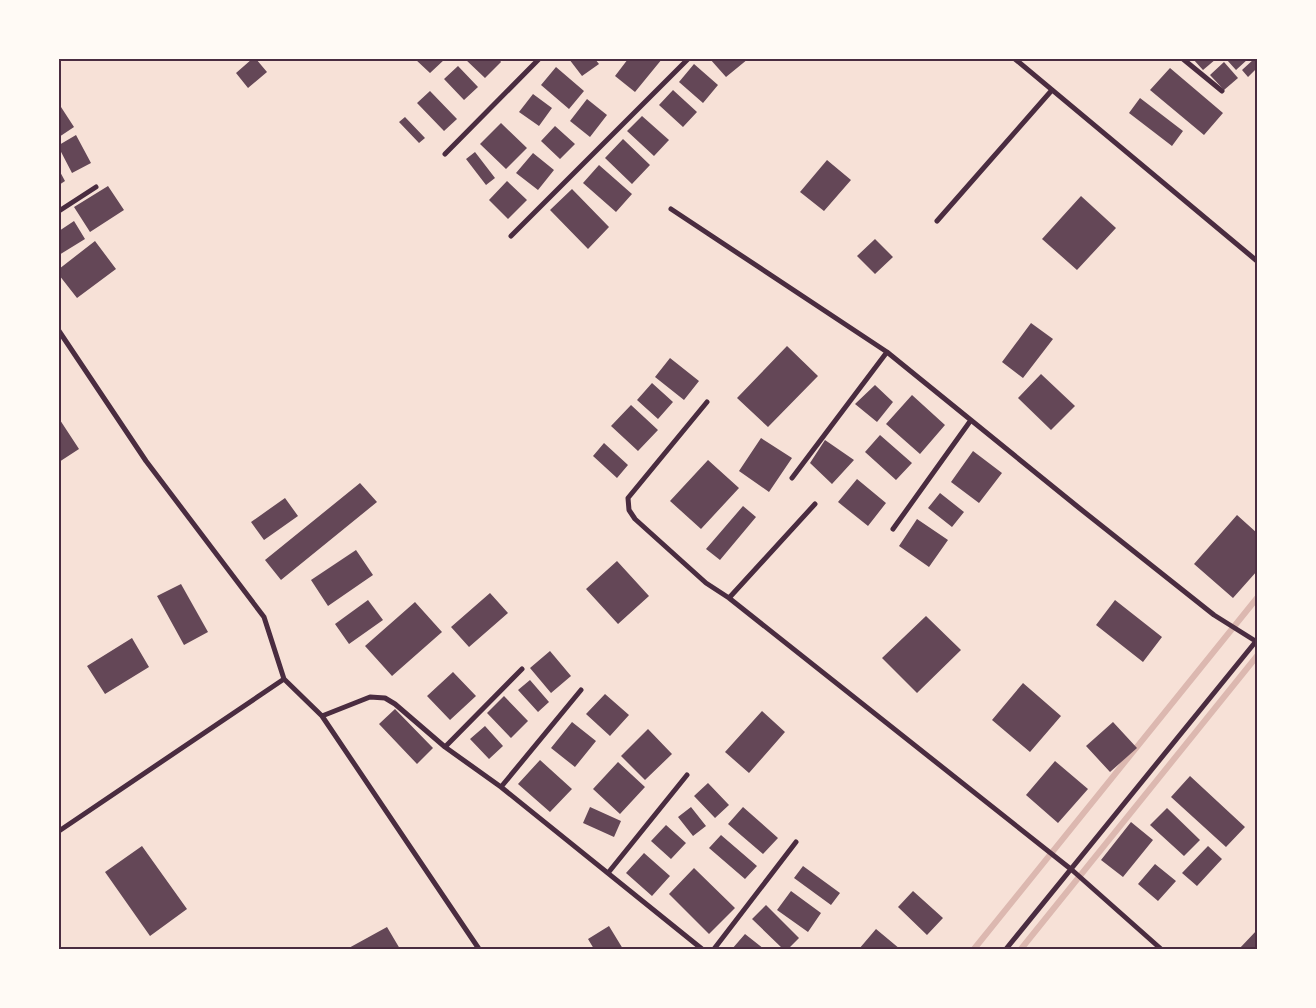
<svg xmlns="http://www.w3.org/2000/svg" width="1316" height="1008" font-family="'Times New Roman',serif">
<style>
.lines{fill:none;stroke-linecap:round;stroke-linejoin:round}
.stream{stroke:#dcb8b0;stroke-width:6}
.building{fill:#644757}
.minor{stroke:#4a2c40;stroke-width:5}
.neatline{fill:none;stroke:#4a2c40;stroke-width:2}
</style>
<rect width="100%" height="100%" fill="#f7e1d7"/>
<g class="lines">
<!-- stream -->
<path class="stream" d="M974,949l283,-351
M1021,949l236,-293"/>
</g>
<!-- building -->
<path class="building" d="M252,59h4l11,13 -19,16 -12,-15z
M415,59h30l-15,14z
M465,59h34l2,3 -16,16z
M569,59h26l4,5 -17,12z
M628,59h34l-27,33 -20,-16z
M710,59h38l-22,18z
M1193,59h23l-13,11z
M1229,59h19l-12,11 -9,-10z
M1254,59h3v9l-9,9 -6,-7z
M1224,62l14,16 -14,12 -14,-15z
M694,64l24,21 -15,18 -24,-21z
M458,66l20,21 -14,13 -20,-21z
M556,67l28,24 -15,18 -28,-24z
M1170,68l53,45 -19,22 -54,-45z
M673,90l24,22 -14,15 -24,-22z
M430,91l27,28 -13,12 -27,-28z
M533,94l19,14 -13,18 -20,-14z
M1140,98l43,33 -11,15 -43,-33z
M587,99l20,16 -17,22 -20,-16z
M61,107l13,20 -15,10v-28z
M642,116l27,24 -15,16 -27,-25z
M405,117l20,21 -6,5 -20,-21z
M501,123l26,25 -21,21 -26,-25z
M555,126l20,18 -15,15 -19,-18z
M76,135l15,28 -19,10 -13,-25v-3z
M623,139l27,26 -18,19 -27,-26z
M475,152l20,26 -9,7 -20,-26z
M533,153l21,17 -16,20 -22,-17z
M827,160l24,20 -27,31 -24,-19z
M599,165l33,29 -16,18 -33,-29z
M59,170l6,11 -6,4z
M507,181l20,19 -19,19 -19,-19z
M108,186l16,24 -34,22 -16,-25z
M572,189l37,38 -21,22 -38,-39z
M1081,196l35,32 -39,42 -35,-31z
M74,221l11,18 -26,16v-24z
M875,239l18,18 -18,17 -18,-18z
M95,241l21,28 -39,29 -18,-23v-6z
M1031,323l22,16 -30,39 -21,-16z
M787,346l31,30 -50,51 -31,-29z
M670,358l29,23 -15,19 -29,-23z
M1041,374l34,32 -24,24 -33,-32z
M652,383l21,19 -15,17 -21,-19z
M875,385l18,17 -16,20 -22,-18z
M912,395l33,30 -25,29 -34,-30z
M631,405l27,25 -20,21 -27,-25z
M60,420l19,29 -20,13v-41z
M880,435l32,28 -16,17 -31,-28z
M761,438l31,20 -23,34 -30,-21z
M825,440l29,20 -22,24 -22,-21z
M604,443l24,22 -11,13 -24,-22z
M973,451l29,22 -23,30 -28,-21z
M708,460l31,28 -38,41 -31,-28z
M857,479l29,24 -18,23 -30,-24z
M360,483l17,19 -96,78 -16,-20z
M940,493l24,19 -12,15 -24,-19z
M285,498l13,18 -34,24 -13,-18z
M743,506l13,11 -36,43 -14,-11z
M1237,515l20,18v38l-24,27 -39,-34z
M917,519l31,21 -19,27 -30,-21z
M356,550l17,25 -45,31 -17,-26z
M617,561l32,35 -31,28 -32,-35z
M181,584l27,48 -24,13 -27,-49z
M490,593l18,20 -39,34 -18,-20z
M368,600l15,20 -34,24 -14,-20z
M1115,600l47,37 -19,25 -47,-37z
M415,602l27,30 -50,44 -27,-30z
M926,616l35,34 -44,43 -35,-35z
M132,638l17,29 -44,27 -18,-28z
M550,651l21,25 -20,17 -21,-25z
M453,672l23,24 -26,24 -23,-24z
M530,680l19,22 -11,10 -20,-22z
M1023,683l38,33 -31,36 -38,-32z
M605,694l24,21 -19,21 -24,-22z
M504,696l24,25 -17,17 -24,-25z
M395,709l38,39 -16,16 -38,-40z
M762,711l23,21 -36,41 -24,-21z
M572,722l24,19 -21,26 -24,-19z
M1113,722l24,26 -27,24 -24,-26z
M485,726l18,20 -14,13 -19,-20z
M648,729l24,25 -27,26 -24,-24z
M540,760l32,29 -22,23 -32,-28z
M1055,761l33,28 -30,34 -32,-28z
M618,762l27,25 -25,27 -27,-25z
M1190,776l55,51 -19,20 -55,-50z
M708,783l21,22 -14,13 -21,-22z
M590,807l31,14 -7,16 -31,-14z
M691,807l15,19 -13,10 -15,-19z
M743,807l35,31 -15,16 -35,-30z
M1167,808l33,32 -16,16 -34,-31z
M1131,822l22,18 -30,37 -22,-17z
M666,825l20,18 -15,16 -20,-18z
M721,835l36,31 -12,13 -36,-31z
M142,846l45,63 -37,27 -45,-64z
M1208,846l14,13 -25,27 -15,-13z
M644,853l26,23 -18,20 -26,-23z
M1155,864l21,17 -18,20 -20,-17z
M803,866l37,27 -9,12 -37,-27z
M694,868l41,40 -26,26 -40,-40z
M791,891l30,22 -13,19 -31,-22z
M913,891l30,27 -16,17 -29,-28z
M766,905l33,33 -11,11h-5l-31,-30z
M609,926l14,23h-29l-6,-10z
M387,927l13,22h-53z
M876,929l24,20h-41z
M1257,930v19h-18z
M745,934l19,15h-32z"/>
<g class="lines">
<!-- minor -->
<path class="minor" d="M1015,59l242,202
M1183,59l39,32
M445,154l94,-95
M671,209l216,143 191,155 136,108 43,27
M59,211l37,-24
M937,221l115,-131
M511,236l177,-177
M59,331l87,130 118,156 20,62
M707,402l-79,96 1,12 6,9 71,64 23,15 343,272 89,79
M792,478l95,-126
M893,529l78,-109
M729,598l86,-94
M322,716l48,-19 15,1 10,6 50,43 56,40 201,162
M445,747l77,-78
M501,787l80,-97
M59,831l225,-152 38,37 157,233
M608,873l79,-98
M714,949l82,-107
M1006,949l251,-309"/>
</g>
<!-- border -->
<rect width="1316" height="1008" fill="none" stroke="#fffaf5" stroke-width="120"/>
<rect x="60" y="60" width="1196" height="888" class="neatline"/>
</svg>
